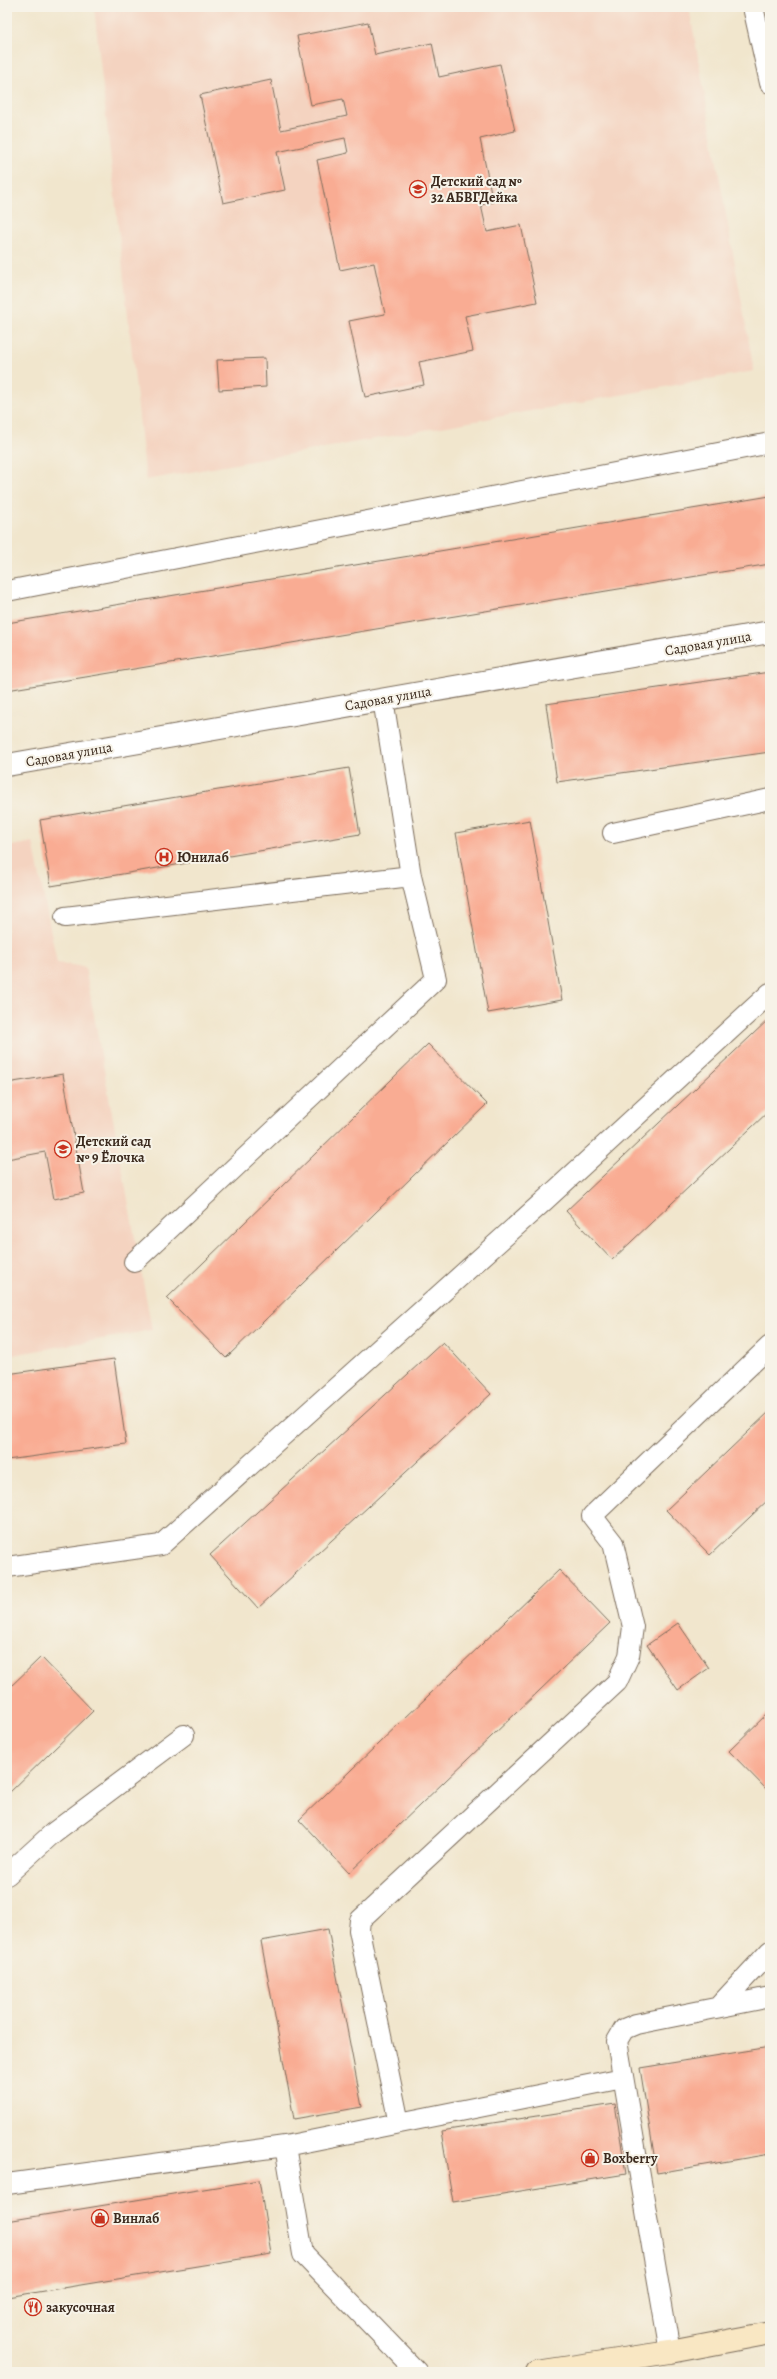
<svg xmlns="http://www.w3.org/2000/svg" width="777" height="2379" font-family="Alegreya,serif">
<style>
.built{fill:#f4d3c0}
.building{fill:#f9ac93}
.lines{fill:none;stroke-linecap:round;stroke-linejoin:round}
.service-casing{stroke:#7b6c5b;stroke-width:22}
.minor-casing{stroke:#7b6c5b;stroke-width:24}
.secondary-casing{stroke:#7b6c5b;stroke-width:24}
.service{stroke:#fff;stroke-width:20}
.minor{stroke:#fff;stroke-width:22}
.secondary{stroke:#f9e7c3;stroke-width:22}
.labels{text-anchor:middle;stroke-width:4;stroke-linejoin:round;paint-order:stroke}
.poi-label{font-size:14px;font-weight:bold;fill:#3b2a1e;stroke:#f7f3e8;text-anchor:start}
.street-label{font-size:14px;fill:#3b2a1e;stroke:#f7f3e8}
</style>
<rect width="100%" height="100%" fill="#f7f3e8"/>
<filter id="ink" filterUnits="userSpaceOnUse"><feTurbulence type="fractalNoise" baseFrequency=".025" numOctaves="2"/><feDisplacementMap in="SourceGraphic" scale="8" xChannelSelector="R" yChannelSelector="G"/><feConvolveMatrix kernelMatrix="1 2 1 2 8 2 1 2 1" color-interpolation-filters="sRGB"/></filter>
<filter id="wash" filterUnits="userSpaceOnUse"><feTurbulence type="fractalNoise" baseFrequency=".012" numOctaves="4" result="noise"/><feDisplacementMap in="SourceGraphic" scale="16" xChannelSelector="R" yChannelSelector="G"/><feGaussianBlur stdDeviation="0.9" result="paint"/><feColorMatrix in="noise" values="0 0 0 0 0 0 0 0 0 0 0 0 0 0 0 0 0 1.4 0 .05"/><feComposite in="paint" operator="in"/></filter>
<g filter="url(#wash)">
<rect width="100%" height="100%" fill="#f1e6cd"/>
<!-- built -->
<path class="built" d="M94,7h595l65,364 -608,109z
M33,842l24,121 28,4 67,363 -145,26v-509z"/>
<g id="blocks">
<!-- building -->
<path class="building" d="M368,22l7,33 57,-12 7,34 61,-13 15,67 -35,8 13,63 -12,3 6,27 34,-7 16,77 -72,14 8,35 -54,11 5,23 -59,12 -16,-76 36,-7 -11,-51 -34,7 -23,-110 31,-7 -3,-15 -68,14 8,38 -62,13 -23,-108 71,-15 10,50 66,-14 -4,-17 -32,6 -14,-69z
M265,358l1,29 -47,3 -2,-30z
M770,496v68l-763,126v-67z
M770,672v80l-213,30 -11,-78z
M349,768l11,66 -309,52 -11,-66z
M530,820l32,180 -74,13 -32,-180z
M770,1018v92l-158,150 -46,-49z
M428,1044l59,60 -261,254 -59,-60z
M63,1074l21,119 -30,6 -9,-47 -38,7v-76z
M443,1342l48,52 -233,214 -48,-53z
M114,1359l12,85 -119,16v-86z
M770,1411v87l-60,57 -44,-45z
M559,1570l51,53 -261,250 -50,-53z
M678,1623l31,45 -31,22 -31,-45z
M41,1657l52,54 -86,84v-105z
M770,1711v82l-41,-42z
M328,1929l34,178 -68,12 -33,-178z
M770,2047v107l-113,19 -17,-105z
M615,2104l11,70 -173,28 -12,-71z
M259,2180l12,74 -264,43v-76z"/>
</g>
</g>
<g filter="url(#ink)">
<use href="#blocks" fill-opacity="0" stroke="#7b6c5b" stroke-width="1"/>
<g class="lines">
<!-- service casing -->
<g class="service-casing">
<path id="service" d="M753,7l17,76
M7,591l763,-148
M613,833l157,-34
M65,917l346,-41
M134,1262l302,-283 -25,-103 -28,-177
M7,1567l154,-22 383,-344 226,-208
M7,1875l46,-42 131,-98
M718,2007l52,-56
M399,2123l-40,-193 1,-10 257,-238 12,-26 4,-29 -20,-84 -21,-27 178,-170
M285,2146l18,108 114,118
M7,2184l278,-38 338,-68
M670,2352l-53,-311 7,-12 12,-5 134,-27"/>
</g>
<!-- minor casing -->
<g class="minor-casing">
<path id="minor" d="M7,765l763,-133"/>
</g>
<!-- secondary casing -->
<g class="secondary-casing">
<path id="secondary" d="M537,2372l133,-20 100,-19"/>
</g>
<!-- service -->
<use href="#service" class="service"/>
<!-- minor -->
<use href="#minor" class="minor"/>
<!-- secondary -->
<use href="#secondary" class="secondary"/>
</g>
</g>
<!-- icons -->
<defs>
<g id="school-ring" transform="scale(0.9)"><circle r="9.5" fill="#f7f3e8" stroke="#c8321e" stroke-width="1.5"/><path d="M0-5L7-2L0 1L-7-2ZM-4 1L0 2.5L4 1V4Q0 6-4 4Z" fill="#c8321e"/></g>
<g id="hospital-ring" transform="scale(0.9)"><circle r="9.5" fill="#f7f3e8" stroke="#c8321e" stroke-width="1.5"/><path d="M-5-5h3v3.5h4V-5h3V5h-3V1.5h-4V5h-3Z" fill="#c8321e"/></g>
<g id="shop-ring" transform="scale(0.9)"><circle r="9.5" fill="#f7f3e8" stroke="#c8321e" stroke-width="1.5"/><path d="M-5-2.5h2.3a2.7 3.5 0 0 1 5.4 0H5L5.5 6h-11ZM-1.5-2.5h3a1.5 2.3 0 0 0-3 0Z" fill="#c8321e"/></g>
<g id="restaurant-ring" transform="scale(0.9)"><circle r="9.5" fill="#f7f3e8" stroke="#c8321e" stroke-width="1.5"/><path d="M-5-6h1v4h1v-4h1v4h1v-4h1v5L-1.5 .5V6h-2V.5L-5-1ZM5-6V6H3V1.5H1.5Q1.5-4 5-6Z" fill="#c8321e"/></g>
</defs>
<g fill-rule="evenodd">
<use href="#school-ring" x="418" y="189"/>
<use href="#hospital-ring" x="164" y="857"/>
<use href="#school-ring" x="63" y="1149"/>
<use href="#shop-ring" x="590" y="2158"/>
<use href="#shop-ring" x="100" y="2218"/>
<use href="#restaurant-ring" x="33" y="2307"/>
</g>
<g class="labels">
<!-- poi labels -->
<g class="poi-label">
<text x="431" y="186">Детский сад №<tspan x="431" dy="16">32 АБВГДейка</tspan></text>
<text x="177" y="862">Юнилаб</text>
<text x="76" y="1146">Детский сад<tspan x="76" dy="16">№ 9 Ёлочка</tspan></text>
<text x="603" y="2163">Boxberry</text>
<text x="113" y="2223">Винлаб</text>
<text x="46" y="2312">закусочная</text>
</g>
<!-- street labels -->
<g class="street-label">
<text transform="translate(708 643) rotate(-10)" y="5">Садовая улица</text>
<text transform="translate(388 698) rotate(-10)" y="5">Садовая улица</text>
<text transform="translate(69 754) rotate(-10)" y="5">Садовая улица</text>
</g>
</g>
<!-- margin -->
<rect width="777" height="2379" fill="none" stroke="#f7f3e8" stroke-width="24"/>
</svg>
